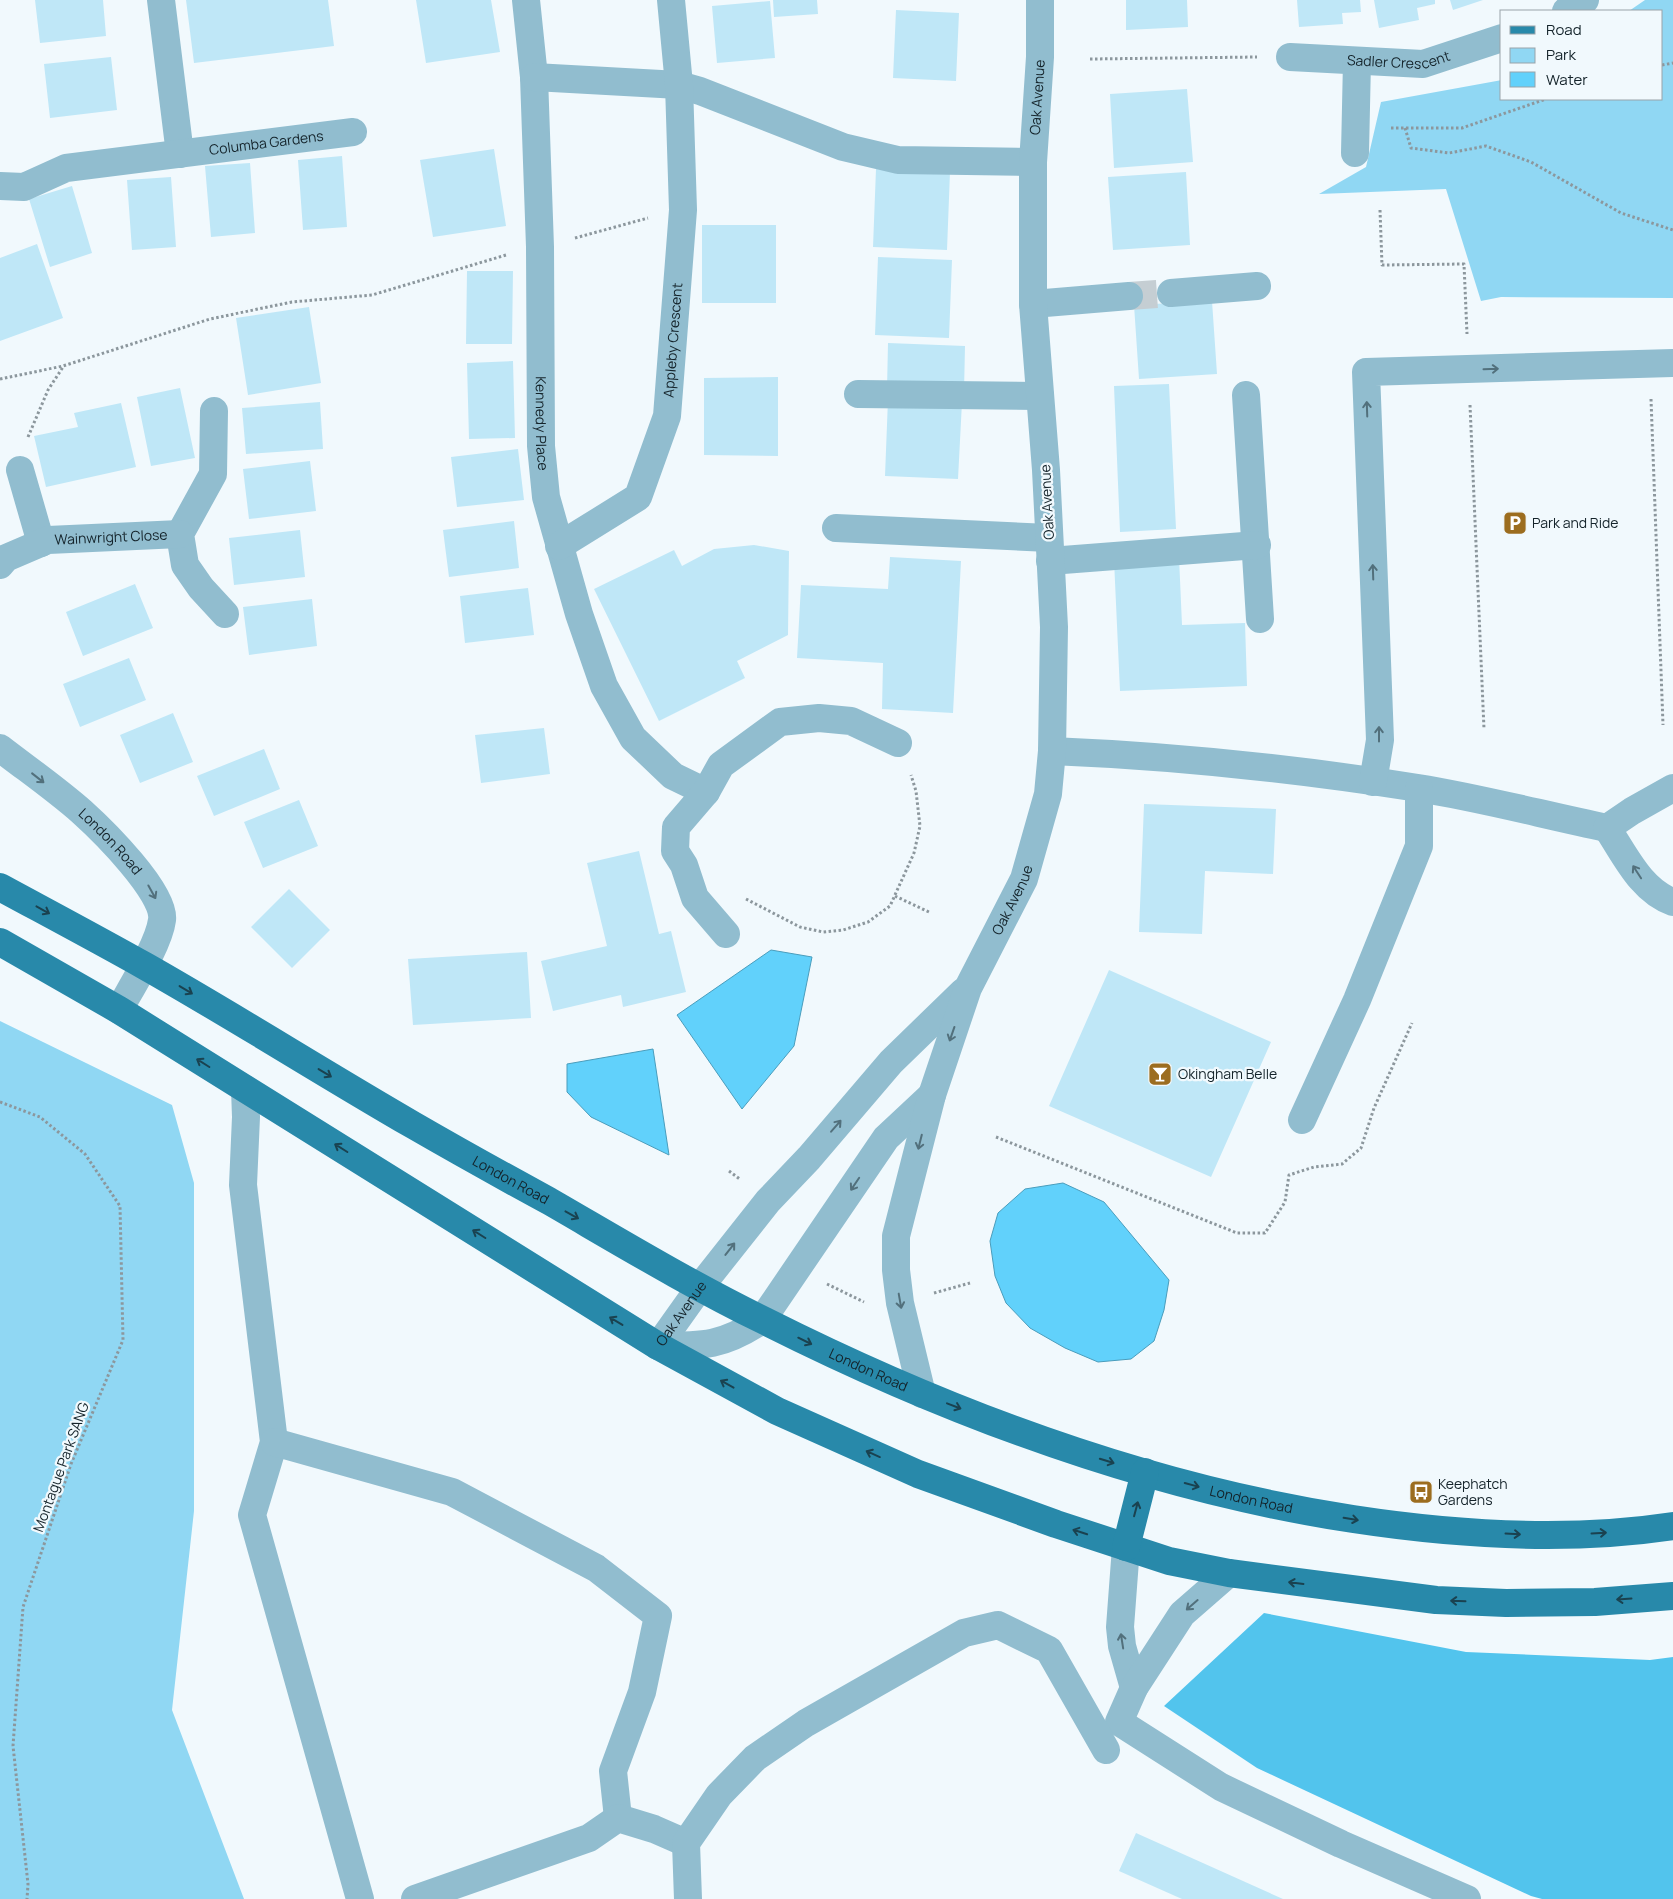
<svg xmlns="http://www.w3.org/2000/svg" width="1673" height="1899" font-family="Manrope,sans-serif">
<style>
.green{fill:#90d7f3}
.forest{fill:#52c4ed}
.water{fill:#61d1fb;stroke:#4a9dbc}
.building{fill:#bfe7f7}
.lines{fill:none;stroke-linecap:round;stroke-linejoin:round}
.minor-tunnel{stroke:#c5ced3;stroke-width:28;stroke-dasharray:28 14;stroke-linecap:butt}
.path{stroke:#8c979d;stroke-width:3;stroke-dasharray:2.5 2.5;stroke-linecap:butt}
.minor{stroke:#91bdcf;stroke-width:28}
.major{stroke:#2889aa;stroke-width:28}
.oneway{stroke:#52707c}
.oneway2{stroke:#1a4250}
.labels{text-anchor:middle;stroke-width:4.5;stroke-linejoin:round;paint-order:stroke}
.street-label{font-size:14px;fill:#14232a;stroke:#f1f9fd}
.poi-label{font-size:14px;fill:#14232a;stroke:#f1f9fd;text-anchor:start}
</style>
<rect width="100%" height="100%" fill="#f1f9fd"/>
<!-- green -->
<path class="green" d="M1645,0h28v298l-172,-1 -20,4 -35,-112 -127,5 47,-27 15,-65 121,-22v19h160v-88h-33z
M0,1021l172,84 22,78v328l-22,199 72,189h-244z"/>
<!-- forest -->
<path class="forest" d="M1264,1613l202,39 184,8 23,-3v242h-131l-11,-3 -274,-128 -93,-62z"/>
<!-- water -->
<path class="water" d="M771,950l41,7 -18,89 -52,63 -65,-94z
M653,1049l16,106 -78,-38 -24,-25v-28z
M1063,1183l41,19 65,78 -5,30 -10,31 -23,18 -33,3 -33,-14 -35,-20 -24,-25 -11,-27 -5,-35 8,-28 27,-24z"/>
<!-- building -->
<path class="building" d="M35,0h68l3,36 -66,7z
M186,0h142l6,46 -140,17z
M416,0h75l9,52 -74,11z
M773,0h44l1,14 -44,3z
M1126,0h61l1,27 -62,3z
M1297,0h63l1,12 -19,1 1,11 -44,3z
M1374,0h61v4l-18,4 2,12 -40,8z
M1450,0h33l-30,10z
M770,1l5,57 -58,5 -5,-57z
M896,10l63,3 -3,68 -63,-3z
M111,57l6,53 -67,8 -6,-54z
M1187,89l6,73 -79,6 -4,-74z
M494,149l12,77 -73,11 -13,-77z
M342,156l5,71 -44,3 -5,-70z
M250,163l5,70 -44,4 -6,-71z
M876,169l74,3 -3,78 -74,-3z
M1186,172l4,73 -77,5 -5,-73z
M171,177l5,70 -44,3 -5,-70z
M72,186l20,67 -42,14 -21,-68z
M702,225h74v78h-74z
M37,244l26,74 -63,23v-83z
M878,257l74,3 -3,78 -74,-3z
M467,271h46l-1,73h-46z
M1212,301l5,73 -78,5 -5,-74z
M309,307l12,76 -73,12 -12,-77z
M888,343l77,3 -1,46 -77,-3z
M513,361l2,77 -46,1 -2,-76z
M778,377v79l-74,-1v-77z
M1169,384l7,145 -56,3 -6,-146z
M180,388l15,70 -44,8 -14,-69z
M888,399l74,3 -4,77 -73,-3z
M320,402l3,47 -77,5 -4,-46z
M121,403l15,64 -90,20 -12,-51 44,-9 -4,-14z
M518,449l6,51 -67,7 -6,-50z
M310,461l6,50 -67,8 -6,-50z
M514,521l5,47 -70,9 -6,-47z
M300,530l5,47 -71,8 -5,-47z
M754,545l35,6 -1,84 -51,26 8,17 -86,43 -65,-132 80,-39 8,16 32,-17z
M890,557l71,4 -8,152 -71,-4 1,-46 -86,-5 4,-73 87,4z
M1179,557l3,68 63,-2 2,63 -127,5 -6,-131z
M135,584l18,44 -70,28 -17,-44z
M528,588l6,47 -69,8 -5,-47z
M312,599l5,47 -68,9 -6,-48z
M129,658l17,42 -66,27 -17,-43z
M173,713l20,49 -53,21 -20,-48z
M544,728l6,46 -69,9 -6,-48z
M264,749l16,40 -66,27 -17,-40z
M299,800l19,46 -55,22 -19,-46z
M1144,804l132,5 -3,65 -68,-3 -3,63 -63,-2z
M639,851l20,83 12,-3 15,61 -63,15 -2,-12 -68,16 -12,-50 66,-15 -20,-83z
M289,889l41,41 -38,38 -41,-41z
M527,952l4,66 -118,7 -5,-66z
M1109,970l162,72 -60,135 -162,-71z
M1136,1833l147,66h-101l-63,-28z"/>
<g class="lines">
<!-- minor-tunnel -->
<path class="minor-tunnel" d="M1129,296l42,-3"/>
<!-- path -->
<path class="path" d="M1090,59l167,-2
M1662,65l11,-2
M1391,128h71l84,-29
M1405,128l6,20 38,5 37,-7 45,16 90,51 52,17
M1380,210l2,55 82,-1 3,70
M575,238l73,-20
M0,379l63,-13 147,-47 82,-17 80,-7 134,-40
M1651,399l12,326
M1470,405l14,324
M28,437l20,-47 15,-23
M895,896l36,17
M746,899l54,28 23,5 20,-2 25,-8 22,-16 24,-53 6,-27 -4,-35 -5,-16
M0,1102l40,15 45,37 35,52 3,134 -52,124 -48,143 -10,139 15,138 -1,15
M996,1137l241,96h28l20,-31 4,-27 25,-8 28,-3 19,-16 13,-40 38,-85
M729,1171l12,9
M827,1284l37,18
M934,1293l36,-10"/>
<!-- minor -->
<g class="minor">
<path d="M161,0l19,154"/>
<path id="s1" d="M526,0l8,77 6,170 1,199 5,51 33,117 25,72 29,52 40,38 33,16"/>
<path d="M1566,11l19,-11"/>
<path id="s2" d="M1290,57l133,7 79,-26"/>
<path d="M534,77l145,8 21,6 143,56 55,13 135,2"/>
<path d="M1355,153l2,-92"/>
<path id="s3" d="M0,186l24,1 42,-19 287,-36"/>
<path d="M1171,293l86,-7"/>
<path d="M1033,304l96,-8"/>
<path d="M858,394l182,2"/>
<path d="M1246,395l14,224"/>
<path d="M214,411l-1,63 -33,60 5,31 16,23 24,26"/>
<path d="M20,470l21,73"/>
<path d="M836,528l213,10"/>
<path id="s4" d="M559,546l79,-49 29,-81 16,-206 -4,-125 -8,-85"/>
<path d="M1050,561l207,-16"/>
<path id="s5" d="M0,565l6,-7 42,-18 132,-6"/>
<path id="s6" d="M0,748c27,21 56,41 82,64 20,18 84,81 80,108 -3,24 -31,68 -43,90"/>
<path d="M1052,751c121,5 246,18 366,37 63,10 126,27 189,40"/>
<path d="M1373,782l7,-42 -14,-368 307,-9"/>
<path d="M1673,788l-41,23 -25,17c18,27 34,63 66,74"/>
<path d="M726,934l-31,-36 -11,-33 -9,-14 1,-24 30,-35 15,-27 59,-43 39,-4 32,3 47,22"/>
<path d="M245,1089l1,28 -3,68 31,257 -22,73 108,384"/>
<path d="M1302,1120l55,-120 62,-154v-57"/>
<path id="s7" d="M658,1346l42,-59 68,-86 41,-43 82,-96 72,-70"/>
<path d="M658,1346c46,0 65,0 104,-26l124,-182 46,-43"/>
<path id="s8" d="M922,1394l-22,-91 -4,-33v-34l36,-141 36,-107 56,-109 24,-85 4,-43 2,-124 -8,-157 -13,-166v-142l7,-105v-57"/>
<path d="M274,1442l178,50 144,76 62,48 -16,76 -29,79 5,47"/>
<path d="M1126,1547l-6,80 2,19 12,42"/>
<path d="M1229,1573l-47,41 -48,74 -15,34 102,65 120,57 126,55"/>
<path d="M415,1899l174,-61 29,-20 36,11 32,14"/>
<path d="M688,1899l-2,-56 33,-48 36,-37 51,-35 158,-90 34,-8 51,25 57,100"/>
</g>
<!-- major -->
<g class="major">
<path id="s9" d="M0,887c48,26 97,52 145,79 90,51 178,107 268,159 45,26 90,51 136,76 71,41 142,84 216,120 185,93 384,167 588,198 105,16 215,23 320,7"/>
<path d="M0,942l119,68 539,336 119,65 141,63 138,50 113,37 60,12 207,27 70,3 89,-1 78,-6"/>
<path d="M1126,1547l19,-75"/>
</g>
</g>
<!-- one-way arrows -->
<defs><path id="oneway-shaft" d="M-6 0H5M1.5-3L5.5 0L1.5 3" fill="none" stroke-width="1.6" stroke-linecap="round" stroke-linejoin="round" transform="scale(1.25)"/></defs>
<g class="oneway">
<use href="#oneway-shaft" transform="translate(1491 369) rotate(-2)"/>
<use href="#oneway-shaft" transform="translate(1367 409) rotate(-92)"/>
<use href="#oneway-shaft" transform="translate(1373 572) rotate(-92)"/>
<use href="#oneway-shaft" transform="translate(1379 734) rotate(-90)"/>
<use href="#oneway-shaft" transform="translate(38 778) rotate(38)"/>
<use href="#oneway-shaft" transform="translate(1637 872) rotate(-123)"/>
<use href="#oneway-shaft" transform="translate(152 892) rotate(61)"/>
<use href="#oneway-shaft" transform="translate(952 1034) rotate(109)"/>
<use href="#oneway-shaft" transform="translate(836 1126) rotate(-49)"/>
<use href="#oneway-shaft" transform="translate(920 1142) rotate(104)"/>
<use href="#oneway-shaft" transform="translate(855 1184) rotate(124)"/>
<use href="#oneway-shaft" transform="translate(730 1249) rotate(-52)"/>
<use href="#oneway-shaft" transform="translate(900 1301) rotate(80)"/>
<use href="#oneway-shaft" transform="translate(1192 1605) rotate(139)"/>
<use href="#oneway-shaft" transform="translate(1122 1641) rotate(-99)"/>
</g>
<g class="oneway2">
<use href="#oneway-shaft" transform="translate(43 910) rotate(29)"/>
<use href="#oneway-shaft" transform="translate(186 990) rotate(31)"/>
<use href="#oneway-shaft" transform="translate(203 1063) rotate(-148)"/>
<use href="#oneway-shaft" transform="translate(325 1073) rotate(31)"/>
<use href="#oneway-shaft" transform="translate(341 1148) rotate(-148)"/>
<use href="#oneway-shaft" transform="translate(572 1215) rotate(29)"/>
<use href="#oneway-shaft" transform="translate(479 1234) rotate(-148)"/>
<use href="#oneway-shaft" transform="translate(616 1321) rotate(-149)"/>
<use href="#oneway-shaft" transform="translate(805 1341) rotate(26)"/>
<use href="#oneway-shaft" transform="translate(727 1384) rotate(-151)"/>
<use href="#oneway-shaft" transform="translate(954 1406) rotate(21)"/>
<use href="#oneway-shaft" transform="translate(873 1454) rotate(-156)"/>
<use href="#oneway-shaft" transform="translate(1107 1461) rotate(17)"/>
<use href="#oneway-shaft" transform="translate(1192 1485) rotate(15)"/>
<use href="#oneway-shaft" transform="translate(1136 1509) rotate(-75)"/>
<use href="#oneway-shaft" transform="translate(1351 1519) rotate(9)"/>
<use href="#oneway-shaft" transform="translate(1080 1532) rotate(-162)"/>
<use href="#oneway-shaft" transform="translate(1599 1533) rotate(-3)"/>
<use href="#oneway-shaft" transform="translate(1513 1534) rotate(3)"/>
<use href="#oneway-shaft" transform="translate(1296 1583) rotate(-173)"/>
<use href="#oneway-shaft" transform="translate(1624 1599) rotate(176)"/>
<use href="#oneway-shaft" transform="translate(1458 1601) rotate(-178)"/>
</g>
<!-- icons -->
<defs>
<g id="parking-square" transform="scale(1.25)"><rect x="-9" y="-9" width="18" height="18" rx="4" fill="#9c6d1f" stroke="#f1f9fd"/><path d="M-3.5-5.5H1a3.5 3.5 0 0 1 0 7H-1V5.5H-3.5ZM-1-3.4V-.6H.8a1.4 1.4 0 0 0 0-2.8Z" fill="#fff"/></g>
<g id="bar-square" transform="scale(1.25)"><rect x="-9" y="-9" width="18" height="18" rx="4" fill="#9c6d1f" stroke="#f1f9fd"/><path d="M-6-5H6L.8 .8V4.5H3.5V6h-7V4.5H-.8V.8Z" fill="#fff"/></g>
<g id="bus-square" transform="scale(1.25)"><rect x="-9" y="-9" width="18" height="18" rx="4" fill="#9c6d1f" stroke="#f1f9fd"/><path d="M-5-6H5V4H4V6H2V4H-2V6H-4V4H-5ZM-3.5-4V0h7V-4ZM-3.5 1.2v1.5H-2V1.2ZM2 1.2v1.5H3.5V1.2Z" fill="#fff"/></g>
</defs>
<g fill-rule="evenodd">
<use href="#parking-square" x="1515" y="523"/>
<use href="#bar-square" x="1160" y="1074"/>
<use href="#bus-square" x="1421" y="1492"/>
</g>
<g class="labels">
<!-- street labels -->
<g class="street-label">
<text dy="5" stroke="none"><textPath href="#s2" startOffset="109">Sadler Crescent</textPath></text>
<text dy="5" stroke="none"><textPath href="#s8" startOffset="1328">Oak Avenue</textPath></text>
<text dy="5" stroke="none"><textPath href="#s3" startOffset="272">Columba Gardens</textPath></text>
<text dy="5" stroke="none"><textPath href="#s4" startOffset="255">Appleby Crescent</textPath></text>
<text dy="5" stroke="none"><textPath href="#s1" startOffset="424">Kennedy Place</textPath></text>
<text transform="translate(1047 502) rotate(-93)" y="5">Oak Avenue</text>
<text dy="5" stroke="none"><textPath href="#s5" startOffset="118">Wainwright Close</textPath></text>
<text dy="5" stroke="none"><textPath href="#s6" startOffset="145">London Road</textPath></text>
<text dy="5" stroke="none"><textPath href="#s8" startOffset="518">Oak Avenue</textPath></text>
<text dy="5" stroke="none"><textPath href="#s9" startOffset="589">London Road</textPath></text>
<text dy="5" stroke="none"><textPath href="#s7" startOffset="40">Oak Avenue</textPath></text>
<text dy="5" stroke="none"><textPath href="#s9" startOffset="994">London Road</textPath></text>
<text transform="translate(61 1467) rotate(-70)" y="5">Montague Park SANG</text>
<text dy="5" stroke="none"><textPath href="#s9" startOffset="1399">London Road</textPath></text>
</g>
<!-- poi labels -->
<g class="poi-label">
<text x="1532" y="528">Park and Ride</text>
<text x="1178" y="1079">Okingham Belle</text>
<text x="1438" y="1489">Keephatch<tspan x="1438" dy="16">Gardens</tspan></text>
</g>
</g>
<!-- legend -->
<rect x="1500" y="10" width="162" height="90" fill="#f1f9fd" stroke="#99a3a9"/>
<rect x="1510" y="26" width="25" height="8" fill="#2889aa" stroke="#99a3a9"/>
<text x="1546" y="35" font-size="15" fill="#14232a">Road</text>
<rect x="1510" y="48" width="25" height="15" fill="#90d7f3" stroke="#99a3a9"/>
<text x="1546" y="60" font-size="15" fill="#14232a">Park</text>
<rect x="1510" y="72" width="25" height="15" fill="#61d1fb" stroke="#99a3a9"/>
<text x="1546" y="85" font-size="15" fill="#14232a">Water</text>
</svg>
